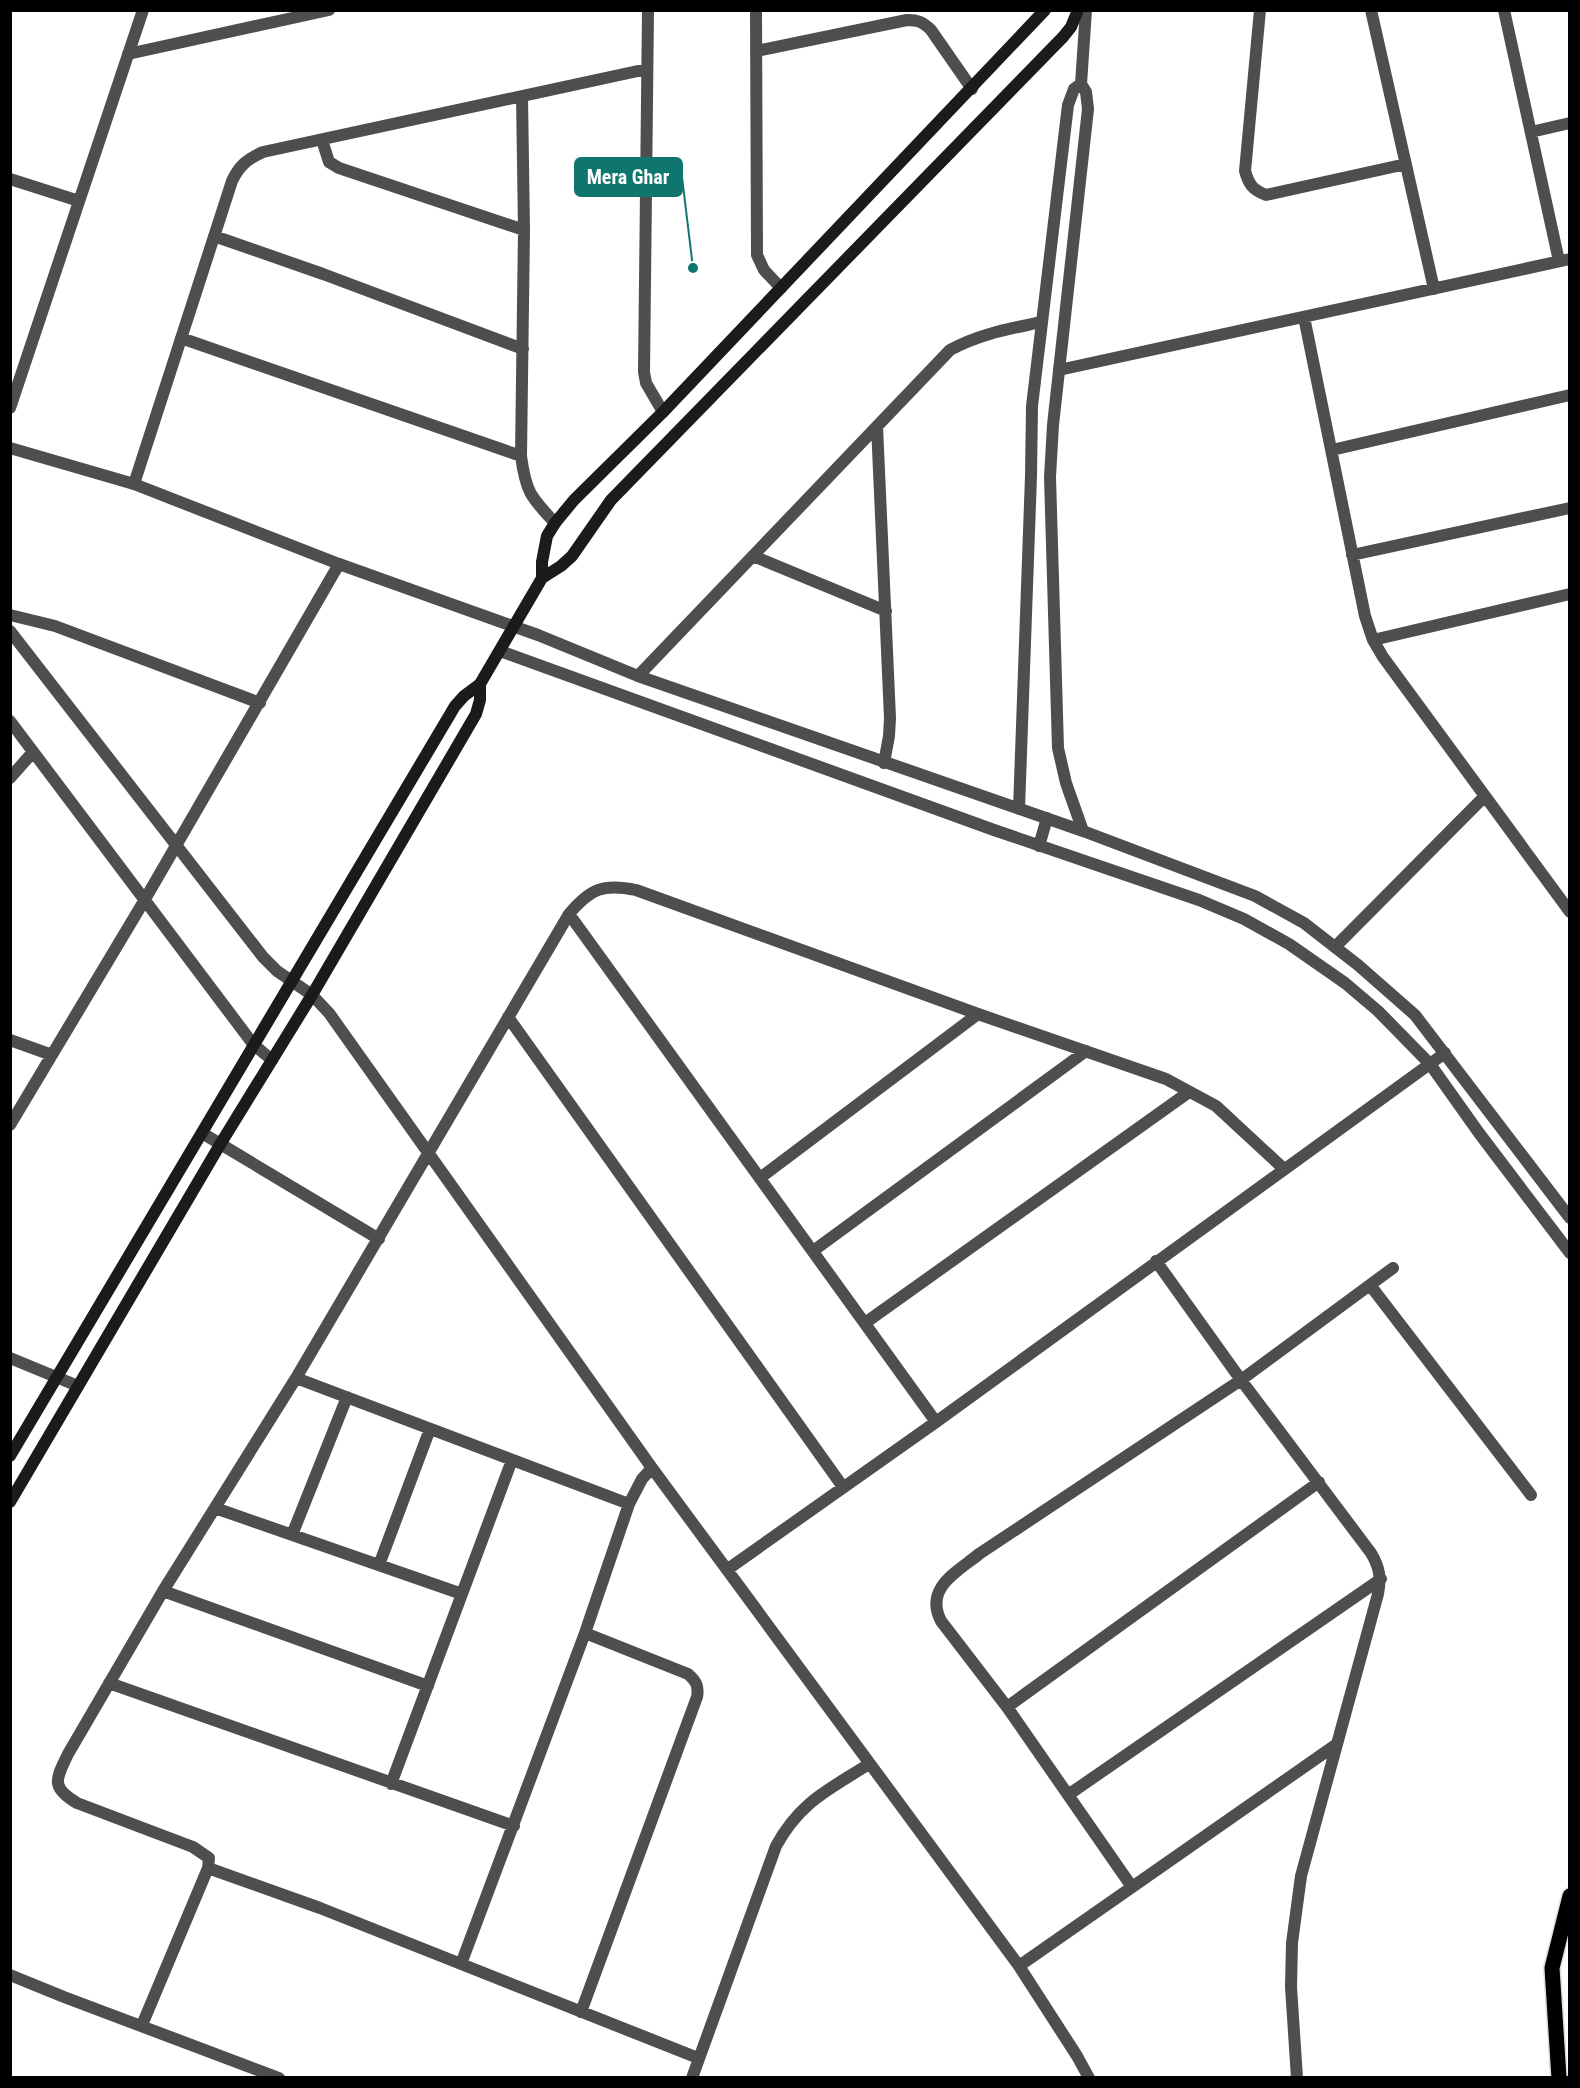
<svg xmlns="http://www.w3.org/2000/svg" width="1580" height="2088" font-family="'Roboto Condensed',sans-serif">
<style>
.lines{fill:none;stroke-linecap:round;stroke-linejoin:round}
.primary-casing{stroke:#dbdbdb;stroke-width:18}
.minor{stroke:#4e4e4e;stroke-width:12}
.tertiary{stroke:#4e4e4e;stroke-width:12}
.secondary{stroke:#1b1b1b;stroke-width:12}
.primary{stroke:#000;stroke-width:15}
.leader{fill:none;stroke:#0f766e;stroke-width:2}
.callout-dot{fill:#0f766e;stroke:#fff;stroke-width:2}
.callout{fill:#0f766e;stroke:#0f766e;stroke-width:2}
.callout-label{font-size:20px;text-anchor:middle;font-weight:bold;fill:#fff}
</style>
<rect width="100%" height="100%" fill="#fff"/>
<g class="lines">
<!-- primary casing -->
<g class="primary-casing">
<path id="primary" d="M1559,2078l-7,-110 18,-72"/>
</g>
<!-- minor -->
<path class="minor" d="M648,10l-4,362 2,11 17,29
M756,10l1,245 7,15 17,18
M1260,10l-15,161c4,14 8,19 21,24l140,-31
M1371,10l63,279
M1504,10l55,251
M756,51l151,-31c11,0 16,2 24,10l41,59
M128,54l201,-44
M522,96l2,134 -3,226c5,37 10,41 34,67
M1531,132l39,-9
M322,140l7,22 10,6 185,62
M10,179l69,22
M214,236l109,38 200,75
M1304,317l61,299 8,24 10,17 187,255
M181,338l340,118
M1059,370l511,-111
M10,408l133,-398
M877,426l13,292 -1,18 -5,27
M1332,450l238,-55
M134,484l98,-303c7,-15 15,-22 31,-29l384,-83
M1352,555l218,-47
M753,556l133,55
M10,615l45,11 205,77
M10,631l253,326 14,14 35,24 17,18 323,455 367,498 58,90 12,22
M1373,640l197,-46
M638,676l312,-326c29,-16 59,-21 91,-28
M10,721l243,323 19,16
M10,778l23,-26
M569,914l367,508
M1335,947l150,-151
M508,1017l335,470
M10,1040l42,15
M10,1125l134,-224 195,-337
M202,1133l177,106
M760,1178l218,-164
M813,1251l273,-200
M1156,1261l85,119 130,173c9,15 10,25 7,41l-77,282 -9,67 -1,44 6,91
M1370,1285l161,210
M865,1323l324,-231
M10,1358l68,28
M296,1378l333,126
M215,1508l247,86
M292,1535l55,-138
M379,1565l51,-136
M728,1569l208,-147 509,-369
M163,1591l265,95
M109,1683l405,143
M1007,1707l312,-225
M391,1784l121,-324
M1068,1795l313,-216
M208,1868l112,40 378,150
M1132,1887l-125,-180 -66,-86c-17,-33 16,-49 38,-67l262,-174 152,-112
M461,1964l124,-331 44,-129 13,-25 10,-11
M1019,1966l318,-222
M10,1975l54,22 215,81
M581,2012l116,-315c2,-11 -1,-16 -9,-23l-103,-41
M142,2025l66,-157 1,-10 -16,-11 -116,-44c-27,-16 -21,-24 -9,-49l95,-163 133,-213 273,-464c21,-25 34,-31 67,-24l342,124 188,65 50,27 68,63
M692,2078l84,-232c24,-44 52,-56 93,-82"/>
<!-- tertiary -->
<path class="tertiary" d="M10,448l124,36 205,80 199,71 100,41 445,155 172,65 49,27 54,42 57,50 155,203
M500,651l494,179 205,70 45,19 45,25 56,39 33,28 52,53 49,69 91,120
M1019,809l12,-333 1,-70 36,-301 6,-16 7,-5
M1083,831l-17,-48 -8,-35 -8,-271 3,-52 35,-316 -2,-17 -5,-8 5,-74
M1039,846l8,-28"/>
<!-- secondary -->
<path class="secondary" d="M542,578v-16l5,-26 8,-13 19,-23 89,-88 382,-402
M10,1456l445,-750 9,-10 16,-12 62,-106 19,-12 11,-10 39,-56 452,-463 8,-10 7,-17
M10,1502l211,-359 91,-148 164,-281 4,-14v-16"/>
<!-- primary -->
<use href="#primary" class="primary"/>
</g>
<!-- callouts -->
<path class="leader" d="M693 268L682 177"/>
<circle class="callout-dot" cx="693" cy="268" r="6"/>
<rect class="callout" x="575" y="158" width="107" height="38" rx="6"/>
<g class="callout-label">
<text x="628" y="184">Mera Ghar</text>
</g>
<!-- border -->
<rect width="1580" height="2088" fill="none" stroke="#000000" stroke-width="24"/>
</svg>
